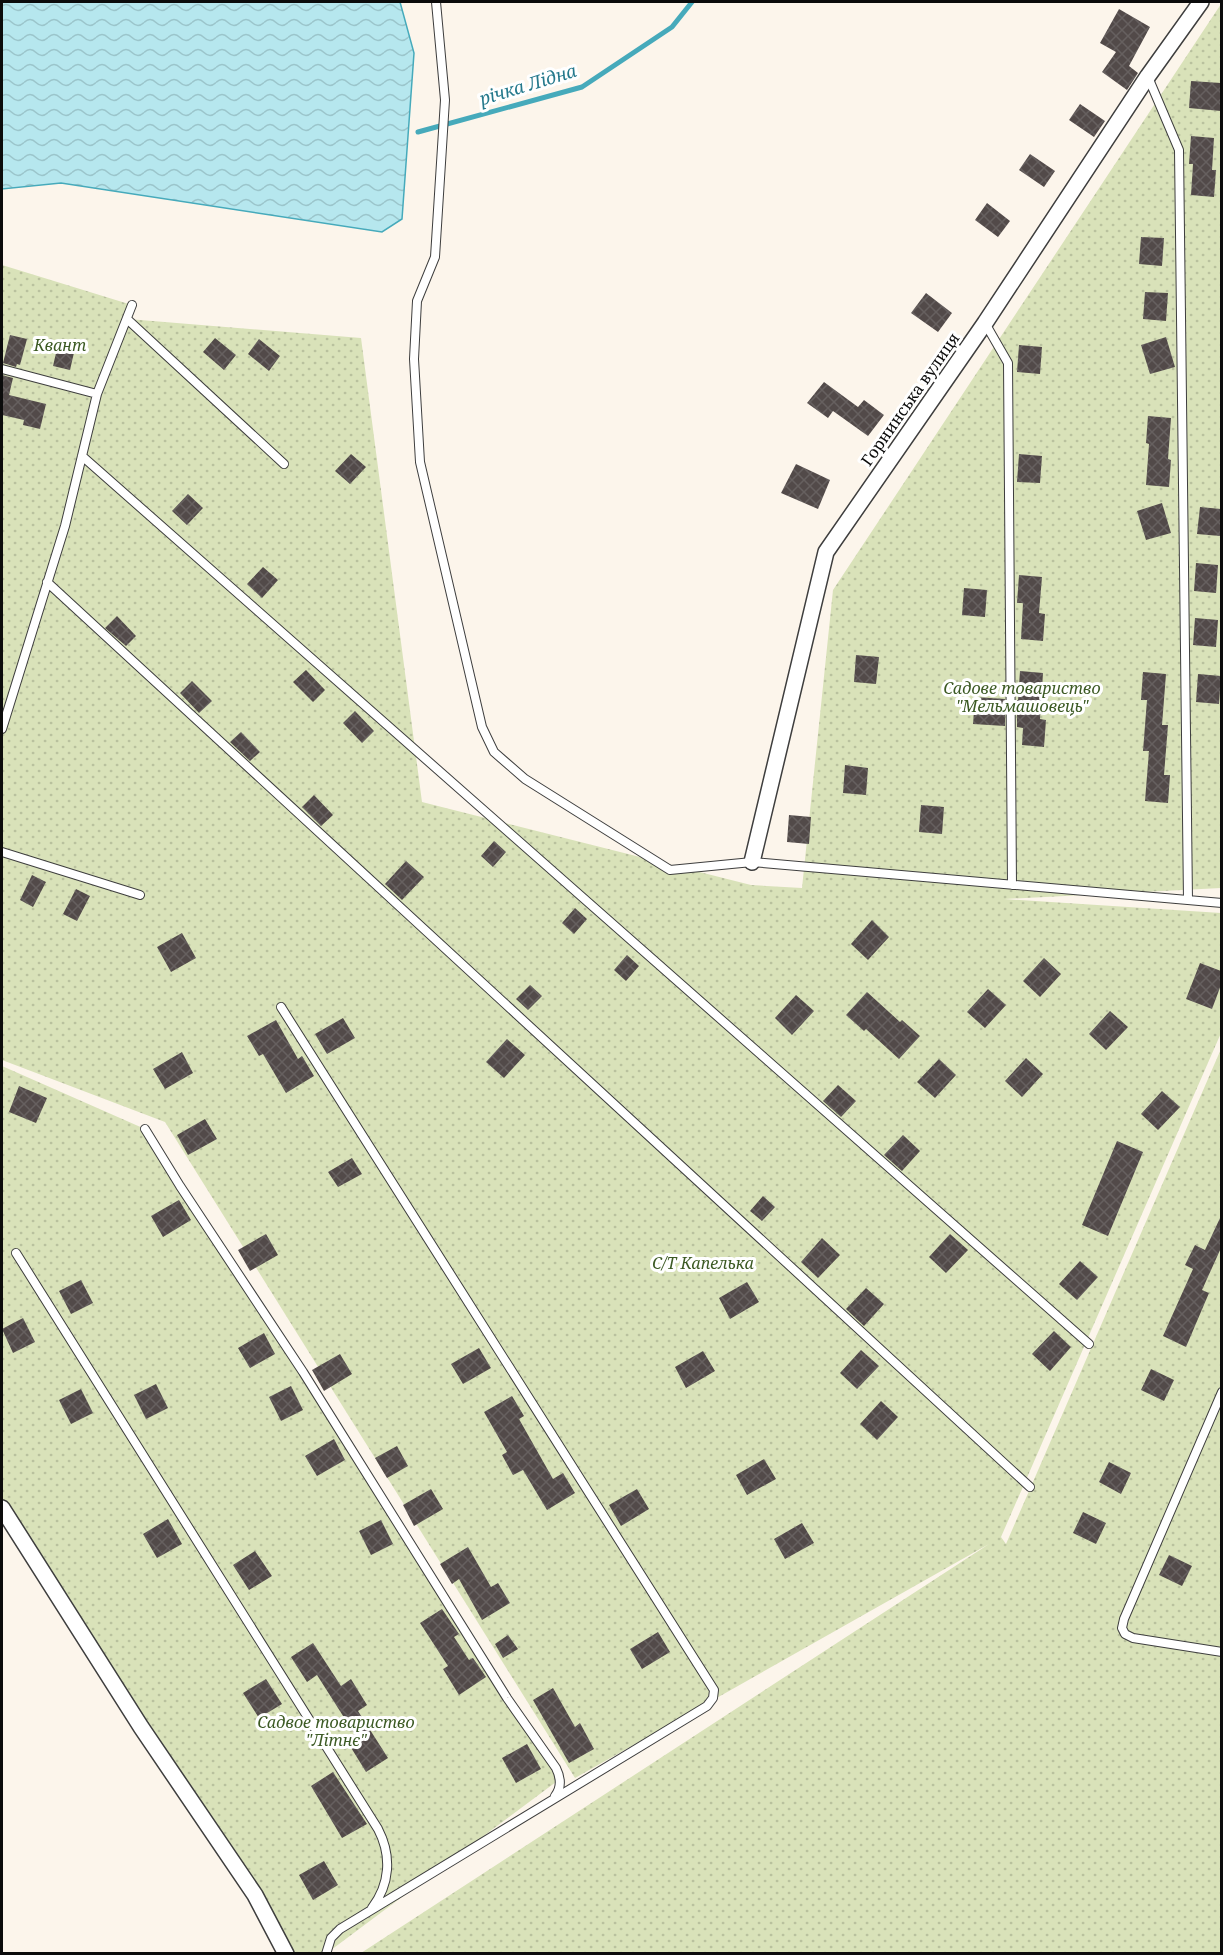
<svg xmlns="http://www.w3.org/2000/svg" width="1223" height="1955" font-family="'Noto Serif',serif">
<style>
.garden{fill:url(#garden-dots)}
.water{fill:url(#water-waves);stroke:#46aabb;stroke-width:1.5}
.lines{fill:none;stroke-linecap:round;stroke-linejoin:round}
.stream{stroke:#46aabb;stroke-width:5}
.building{fill:url(#building-cross-hatch)}
.lane-casing{stroke:#3e3e3e;stroke-width:10}
.street-casing{stroke:#3e3e3e;stroke-width:18}
.lane{stroke:#fff;stroke-width:8}
.street{stroke:#fff;stroke-width:15}
.labels{text-anchor:middle;stroke-width:6;stroke-linejoin:round;paint-order:stroke}
.park-label{font-size:16px;font-style:italic;fill:#3c5a24;stroke:#fff}
.street-label{font-size:16px;fill:#0b0b0b;stroke:#fff}
.water-label{font-size:18px;font-style:italic;fill:#25798c;stroke:#fff}
</style>
<defs>
<pattern id="garden-dots" width="8" height="8" patternUnits="userSpaceOnUse" patternTransform="scale(1.5)"><rect width="8" height="8" fill="#d9e2b9"/><path d="M2 2h.1M6 6h.1" fill="none" stroke="#b9c19e" stroke-width="1.8" stroke-linecap="round"/></pattern>
<pattern id="water-waves" width="16" height="10" patternUnits="userSpaceOnUse" patternTransform="scale(1.5)"><rect width="16" height="10" fill="#b6e7ee"/><path d="M0 5q4-4 8 0t8 0" fill="none" stroke="#9bc5cb"/></pattern>
<pattern id="building-cross-hatch" width="8" height="8" patternUnits="userSpaceOnUse" patternTransform="scale(1.5)"><rect width="8" height="8" fill="#524a49"/><path d="M0 0l8 8M0 8l8-8" fill="none" stroke="#66605f"/></pattern>
</defs>
<rect width="100%" height="100%" fill="#fcf5eb"/>
<!-- garden -->
<path class="garden" d="M1221,4v884l-217,11 217,14v120l-220,504 5,7 215,-495v904h-860l628,-409 -414,234 -410,-656 -163,-62v-795l130,40 -4,14 233,19 61,464 329,83 51,3 31,-298z
M2,1066l143,63 415,650 -233,174h-44l-281,-444z"/>
<!-- water -->
<path class="water" d="M2,2h398l14,51 -12,166 -20,13 -321,-49 -59,6z"/>
<g class="lines">
<!-- stream -->
<path class="stream" d="M418,132l164,-45 90,-60 20,-25"/>
</g>
<!-- building -->
<path class="building" d="M1119,9l31,18 -21,39 9,7 -11,17 -25,-18 14,-20 -16,-9z
M1191,81l30,2v28l-32,-3z
M1080,104l25,17 -11,16 -25,-17z
M1191,136l23,2 -2,32h4l-2,27 -23,-2 2,-31h-4z
M1030,154l25,17 -11,16 -25,-17z
M987,203l23,18 -12,16 -23,-17z
M1141,237l23,1 -2,28 -23,-2z
M1145,292l23,1 -2,28 -23,-2z
M926,293l26,20 -14,19 -27,-19z
M10,335l17,4 -7,26 -3,-1 -1,3 -13,-4z
M1166,337l9,30 -25,7 -9,-29z
M215,338l21,17 -12,15 -21,-18z
M259,339l21,17 -11,15 -21,-17z
M59,340l17,4 -6,26 -17,-4z
M1019,345l23,2 -2,27 -23,-2z
M2,375l11,3 -4,17 37,9 -6,25 -17,-4 1,-5 -22,-5z
M824,382l34,25 6,-7 20,15 -16,21 -35,-25 -5,7 -21,-15z
M1148,416l23,2 -3,41 3,1 -2,27 -23,-2 3,-41 -3,-1z
M351,454l15,13 -16,17 -15,-13z
M1019,454l23,2 -2,27 -23,-1z
M796,464l34,16 -12,29 -37,-16z
M188,494l15,14 -16,17 -15,-14z
M1162,503l9,30 -25,7 -9,-29z
M1200,507l21,2 -1,27 -23,-2z
M1196,563l22,2 -2,28 -22,-2z
M263,567l15,13 -16,18 -15,-14z
M1019,575l23,2 -3,36 6,1 -2,27 -22,-2 2,-36h-6z
M964,588l23,2 -2,27 -23,-2z
M117,616l19,20 -10,10 -21,-18z
M1195,618l23,2 -2,27 -23,-2z
M856,655l23,2 -3,27 -22,-2z
M306,670l19,20 -12,12 -20,-20z
M1020,671l23,2 -3,46 6,1 -2,27 -22,-2 1,-17 -6,-1v-27h1z
M1143,672l23,2 -4,51h6l-4,50h6l-2,28 -23,-2 4,-50h-6l4,-51h-6z
M1198,674l23,2 -2,28 -23,-2z
M192,681l20,20 -13,12 -19,-20z
M975,697l30,2v27l-32,-2z
M355,711l19,20 -12,12 -19,-20z
M241,732l19,20 -10,9 -20,-19z
M845,765l23,3 -2,27 -23,-2z
M314,795l19,20 -12,11 -19,-19z
M921,805l23,2 -2,27 -23,-2z
M789,815l22,2 -2,27 -22,-2z
M494,841l12,11 -13,15 -12,-11z
M406,861l18,16 -22,23 -17,-16z
M32,875l14,7 -13,25 -13,-7z
M76,889l14,7 -13,25 -14,-7z
M575,908l12,11 -13,15 -12,-11z
M872,920l17,17 -21,23 -17,-16z
M182,933l14,25 -25,14 -14,-25z
M627,955l12,11 -13,15 -12,-11z
M1044,958l17,16 -21,23 -17,-16z
M1200,963l21,8v14l-9,24 -26,-10z
M530,985l12,11 -14,14 -12,-11z
M988,989l18,16 -21,23 -18,-16z
M867,992l33,30 2,-2 18,16 -21,23 -33,-30 -2,2 -18,-16z
M796,995l18,16 -22,24 -17,-17z
M1110,1011l18,16 -22,23 -17,-16z
M343,1018l12,20 -28,16 -12,-20z
M276,1020l22,39 4,-3 12,20 -28,17 -23,-39 -4,2 -12,-20z
M507,1039l18,16 -21,23 -18,-16z
M182,1052l11,21 -28,16 -12,-20z
M1026,1058l17,16 -21,23 -17,-16z
M939,1059l17,16 -21,23 -18,-16z
M838,1085l18,16 -15,16 -18,-16z
M19,1086l28,12 -11,25 -27,-11z
M1162,1091l18,16 -22,23 -17,-16z
M205,1119l12,20 -29,16 -11,-20z
M903,1135l17,16 -18,20 -18,-16z
M1117,1141l26,11 -35,84 -26,-11z
M352,1158l10,16 -24,13 -10,-15z
M763,1196l12,11 -13,14 -12,-10z
M179,1200l12,20 -28,17 -12,-21z
M1221,1216v32l-19,42 7,3 -23,54 -23,-11 30,-67 -8,-4 10,-20 10,5z
M266,1234l12,21 -28,16 -12,-21z
M950,1234l18,16 -22,23 -17,-16z
M822,1238l18,17 -22,23 -17,-16z
M1080,1261l18,16 -21,23 -18,-16z
M81,1280l12,23 -22,11 -12,-23z
M747,1282l12,20 -29,17 -11,-21z
M866,1288l18,16 -20,22 -18,-17z
M23,1318l12,24 -22,11 -11,-24z
M1054,1331l17,16 -21,24 -18,-17z
M264,1333l11,21 -25,14 -12,-20z
M479,1348l12,20 -28,16 -12,-20z
M861,1350l18,16 -22,23 -17,-16z
M703,1351l12,20 -29,17 -11,-21z
M340,1354l12,20 -28,17 -12,-21z
M1151,1369l23,11 -10,21 -23,-11z
M156,1384l12,24 -22,11 -12,-24z
M291,1386l12,24 -22,11 -12,-24z
M81,1389l12,24 -22,11 -12,-24z
M512,1396l12,20 -5,3 34,60 10,-6 12,20 -28,17 -24,-40 -10,5 -11,-20 5,-3 -23,-40z
M881,1401l17,16 -21,23 -17,-16z
M334,1439l11,21 -28,16 -12,-20z
M397,1446l11,20 -21,12 -12,-20z
M764,1459l12,20 -29,16 -11,-20z
M1109,1462l22,11 -10,21 -22,-12z
M431,1489l12,20 -29,17 -11,-21z
M637,1489l12,20 -28,17 -12,-21z
M1083,1512l23,11 -10,21 -23,-11z
M168,1519l14,25 -25,14 -14,-24z
M381,1520l12,24 -22,11 -12,-24z
M802,1523l12,20 -29,16 -11,-20z
M468,1547l23,40 7,-4 12,20 -28,17 -23,-41 -7,5 -12,-20z
M255,1551l17,25 -23,14 -16,-25z
M1169,1555l23,11 -10,20 -23,-11z
M442,1609l17,25 -5,3 15,23 4,-2 13,19 -27,18 -16,-26 5,-3 -28,-43z
M658,1632l12,20 -28,17 -12,-20z
M508,1635l10,14 -15,9 -8,-14z
M313,1643l28,43 10,-7 16,26 -9,6 30,47 -22,14 -16,-26 9,-5 -42,-66 -10,7 -16,-25z
M266,1679l16,25 -23,14 -16,-25z
M553,1688l22,39 5,-4 14,26 -25,14 -36,-63z
M527,1744l14,25 -25,14 -14,-25z
M333,1772l34,52 -25,14 -31,-52z
M324,1861l14,24 -25,15 -14,-25z"/>
<g class="lines">
<!-- lane casing -->
<g class="lane-casing">
<path id="lane" d="M436,2l9,98 -10,157 -18,44 -3,58 6,103 62,265 12,25 31,27 145,91 82,-8 470,41
M1148,77l31,73 9,750
M127,319l157,145
M985,323l23,40 4,522
M2,369l95,25
M82,456l1007,888
M47,582l983,905
M2,729l63,-203 32,-132 35,-89
M2,852l138,43
M281,1007l433,683 -1,8 -6,8 -367,223 -9,9 -5,16
M145,1129l35,57 123,186 204,326 49,70c5,10 6,19 -1,28
M16,1253l362,576c14,27 12,55 -6,79
M1222,1392l-98,227 -2,9 3,6 8,4 89,14"/>
</g>
<!-- street casing -->
<g class="street-casing">
<path id="street" d="M752,862l74,-310 159,-229 163,-247 53,-74
M2,1508l139,219 114,168 31,59"/>
</g>
<!-- lane -->
<use href="#lane" class="lane"/>
<!-- street -->
<use href="#street" class="street"/>
</g>
<g class="labels">
<!-- park labels -->
<g class="park-label">
<text x="60" y="351">Квант</text>
<text x="1022" y="694">Садове товариство<tspan x="1022" dy="18">"Мельмашовець"</tspan></text>
<text x="703" y="1269">С/Т Капелька</text>
<text x="336" y="1728">Садвое товариство<tspan x="336" dy="18">"Літнє"</tspan></text>
</g>
<!-- street labels -->
<g class="street-label">
<text transform="translate(910 399) rotate(-55)" y="6">Горнинська вулиця</text>
</g>
<!-- water labels -->
<g class="water-label">
<text transform="translate(528 85) rotate(-17)" y="6">річка Лідна</text>
</g>
</g>
<!-- border -->
<rect width="1223" height="1955" fill="none" stroke="#0b0b0b" stroke-width="6"/>
</svg>
